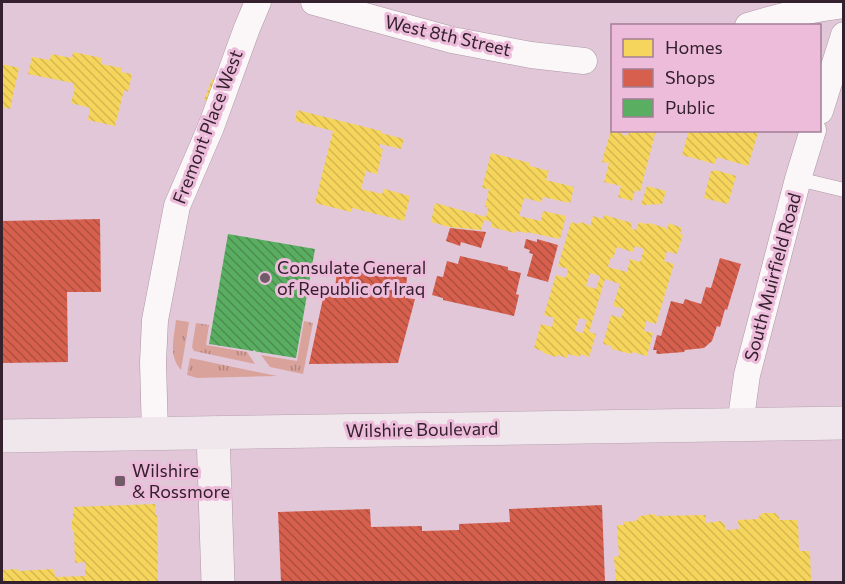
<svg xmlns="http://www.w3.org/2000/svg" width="845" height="584" font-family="Commissioner,sans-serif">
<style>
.grass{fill:url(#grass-tufts)}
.homes{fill:url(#homes-back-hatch);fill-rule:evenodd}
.shops{fill:url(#shops-back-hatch)}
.public{fill:url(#public-back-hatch)}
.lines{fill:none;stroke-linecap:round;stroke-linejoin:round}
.lane-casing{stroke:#ac97a4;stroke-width:15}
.street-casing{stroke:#ac97a4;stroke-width:27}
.secondary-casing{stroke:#ac97a4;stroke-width:34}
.primary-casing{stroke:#b7a2af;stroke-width:34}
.path{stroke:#d7cfd4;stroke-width:4;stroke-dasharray:4.5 3;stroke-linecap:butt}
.lane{stroke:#fbf7f9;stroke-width:14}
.street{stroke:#fbf7f9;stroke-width:26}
.secondary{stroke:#f5eff2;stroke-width:33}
.primary{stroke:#f0e7ec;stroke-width:33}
.poi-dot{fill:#715b69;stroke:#edbcdb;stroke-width:2}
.labels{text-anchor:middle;stroke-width:6;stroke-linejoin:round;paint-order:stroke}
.street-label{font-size:18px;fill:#34212d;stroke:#edbcdb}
.poi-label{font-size:18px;fill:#34212d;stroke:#edbcdb;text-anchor:start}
</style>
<defs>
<pattern id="grass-tufts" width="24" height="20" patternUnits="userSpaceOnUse" patternTransform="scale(1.5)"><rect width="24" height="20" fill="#d9a39c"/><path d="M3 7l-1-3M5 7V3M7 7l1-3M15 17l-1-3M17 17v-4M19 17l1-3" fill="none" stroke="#b18480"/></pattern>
<pattern id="homes-back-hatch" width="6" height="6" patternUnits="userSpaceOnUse" patternTransform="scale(1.5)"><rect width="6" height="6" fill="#f6d55c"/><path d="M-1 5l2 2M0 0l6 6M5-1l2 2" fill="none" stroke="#d4b750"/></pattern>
<pattern id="shops-back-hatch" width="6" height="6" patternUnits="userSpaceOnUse" patternTransform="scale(1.5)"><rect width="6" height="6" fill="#d6604d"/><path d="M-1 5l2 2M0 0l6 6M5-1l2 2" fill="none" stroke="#ae4f40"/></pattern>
<pattern id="public-back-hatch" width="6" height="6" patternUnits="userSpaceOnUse" patternTransform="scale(1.5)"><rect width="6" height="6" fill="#5aae61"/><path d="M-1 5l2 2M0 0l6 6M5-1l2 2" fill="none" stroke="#4b8d50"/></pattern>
</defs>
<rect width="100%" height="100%" fill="#e2c7d8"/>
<!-- grass -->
<path class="grass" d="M176,320l13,2 -8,48c-13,-15 -7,-32 -5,-50z
M304,321l9,2 -10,51 -33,-7 -9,-12 36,6z
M196,323l13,2 -3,20 41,7 8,12 -61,-13 -2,-4z
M190,358l5,1 82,17 -80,2 -10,-3z"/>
<!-- homes -->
<path class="homes" d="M73,52l29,6 -1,6 21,4 -1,4 11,2 -4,18 -4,-2 -9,36 -27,-6 2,-12 -19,-5 4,-15h-2v-5l-45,-9 4,-17 18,3 1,-6 21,4z
M2,64l17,4 -9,41 -8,-2z
M212,79l12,5 -8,21 -12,-5z
M297,110l84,21v2l23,6 -3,10 -21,-5 -1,4 4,1 -6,25 -11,-3 -5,18 21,5 2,-5 26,7 -6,25 -52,-13 -1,4 -36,-9 18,-72 -38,-10z
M612,126v4h10l-1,4 7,2 1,-6h27l-16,62 -5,-2 -3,11 -14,-4 3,-11 -17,-4 5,-19 -7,-1z
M689,130h70l-11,36 -31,-9 -2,7 -33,-9z
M491,153l39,10v3l19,5 -3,9 28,7 -4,16 -27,-6 -2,5 -17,-4 -5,18 22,5 2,-10 23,5 -6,23 -33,-7v1l-11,-2 -1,2 -24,-6 1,-5 -8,-2 -3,10 -32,-3 -18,-5 4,-19 51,14 2,-10h-3l4,-18 -7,-1z
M715,170l21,6 -8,28 -24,-6 7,-27h3z
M647,186l19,5 -4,13 -21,1z
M604,215l28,8 -1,6 5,1 3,-8 7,2 3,-1 17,5 1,2 2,-7 13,5 -2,6 3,1 -6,19 -10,-3 -3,10 10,3 -18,60 -10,-3 -2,10 9,2 -6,23 -15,-4 -1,2 -19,-5 -1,-3 -8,-2 8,-29 10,3 3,-9 -11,-3 7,-22 -15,-5 -16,53 7,2 -7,23 -8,-3 -1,3 -12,-3 -1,4 -9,-3 -2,2 -12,-4 -2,-2 -8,-3 7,-24 11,3 2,-9 -10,-3 12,-40 10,3 2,-9 -10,-3 13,-44 7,2 3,-2 8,3 1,2 3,-11 10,3zM635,246l9,3 -4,13 -10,-3 -3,13 -19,-5 3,-10 2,1 4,-11 16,5zM590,273l10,3 -4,13 -10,-3zM579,318l8,2 -4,13 -8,-2z
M155,504v11h2l1,67h-156v-12l16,-1v2l36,-2 1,8 30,-1v-14l-10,1 -1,-33h-2v-11h1v-12z
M762,513h13l4,4v3h19l1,31h11l1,31h-195l-2,-25 5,-1 -2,-31h7l-1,-3 13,-1 4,-5 14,-2 2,2 50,-1v8l15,-2 4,4v5l14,-1 -1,-9 21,-1 -1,-1z"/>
<!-- shops -->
<path class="shops" d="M100,219l1,73h-34l1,70 -66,1v-142z
M450,228l36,4 -5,16 -20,-6 -1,4 -14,-5z
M526,239l11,3v-3l21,6 -10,37 -21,-6 6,-22 -4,-1 1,-3 -6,-2z
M460,256l48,11v3l13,3 -5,21 3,1 -5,21 -71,-16v-2l-11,-3 5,-19 6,1 4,-16 11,3z
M720,258l21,6 -14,46 -2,-1 -5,18 -3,-1 -5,15 -8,7 -19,2 -1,2 -26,2 -2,-1 1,-3h-4l4,-15 4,1 10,-35 12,3 2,-5 16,5 5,-17 5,1z
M337,269l70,8 -2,21 10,1 -17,64 -89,1 16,-75 10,1z
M602,505l3,77h-324l-3,-70 92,-3 1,18 51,-1v5l37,-1v-6l51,-2 -1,-13z"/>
<!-- public -->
<path class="public" d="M228,234l87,15 -19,109 -87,-14z"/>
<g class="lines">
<!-- lane casing -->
<g class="lane-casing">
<path id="lane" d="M798,179l46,11"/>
</g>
<!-- street casing -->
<g class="street-casing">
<path id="street" d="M314,2l138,38 79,15 53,6
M748,26c32,-10 63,-17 96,-21
M820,111l24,-76
M740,425l7,-50 51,-196 15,-49
M155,435l-2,-73 2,-42 22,-114 34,-79 36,-99 11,-26"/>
</g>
<!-- secondary casing -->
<g class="secondary-casing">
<path id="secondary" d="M213,433l5,149"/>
</g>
<!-- primary casing -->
<g class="primary-casing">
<path id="primary" d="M2,436l842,-13"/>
</g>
<!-- path -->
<path class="path" d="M253,351l11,19"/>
<!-- lane -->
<use href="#lane" class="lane"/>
<!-- street -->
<use href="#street" class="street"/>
<!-- secondary -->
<use href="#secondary" class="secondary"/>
<!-- primary -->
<use href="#primary" class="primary"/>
</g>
<!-- markers -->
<g class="poi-dot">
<circle cx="265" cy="278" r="6"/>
<rect x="114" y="475" width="12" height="12" rx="3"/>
</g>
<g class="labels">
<!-- street labels -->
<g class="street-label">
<text transform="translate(448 36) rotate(13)" y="6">West 8th Street</text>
<text transform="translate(208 127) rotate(-69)" y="6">Fremont Place West</text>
<text transform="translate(773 277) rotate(-75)" y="6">South Muirfield Road</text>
<text transform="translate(422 430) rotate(-1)" y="6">Wilshire Boulevard</text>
</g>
<!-- poi labels -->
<g class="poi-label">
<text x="277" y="274">Consulate General<tspan x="277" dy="21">of Republic of Iraq</tspan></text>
<text x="132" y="477">Wilshire<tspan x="132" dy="21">&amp; Rossmore</tspan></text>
</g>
</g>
<!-- border -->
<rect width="845" height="584" fill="none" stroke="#34212d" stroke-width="6"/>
<!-- legend -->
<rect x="611" y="24" width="210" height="108" fill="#edbcdb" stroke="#a37e95" stroke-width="1.5"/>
<rect x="623" y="39" width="30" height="18" fill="#f6d55c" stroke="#a37e95" stroke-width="1.5"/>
<text x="665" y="54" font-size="18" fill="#34212d">Homes</text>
<rect x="623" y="69" width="30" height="18" fill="#d6604d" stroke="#a37e95" stroke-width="1.5"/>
<text x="665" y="84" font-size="18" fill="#34212d">Shops</text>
<rect x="623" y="99" width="30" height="18" fill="#5aae61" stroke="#a37e95" stroke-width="1.5"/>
<text x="665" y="114" font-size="18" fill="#34212d">Public</text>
</svg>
